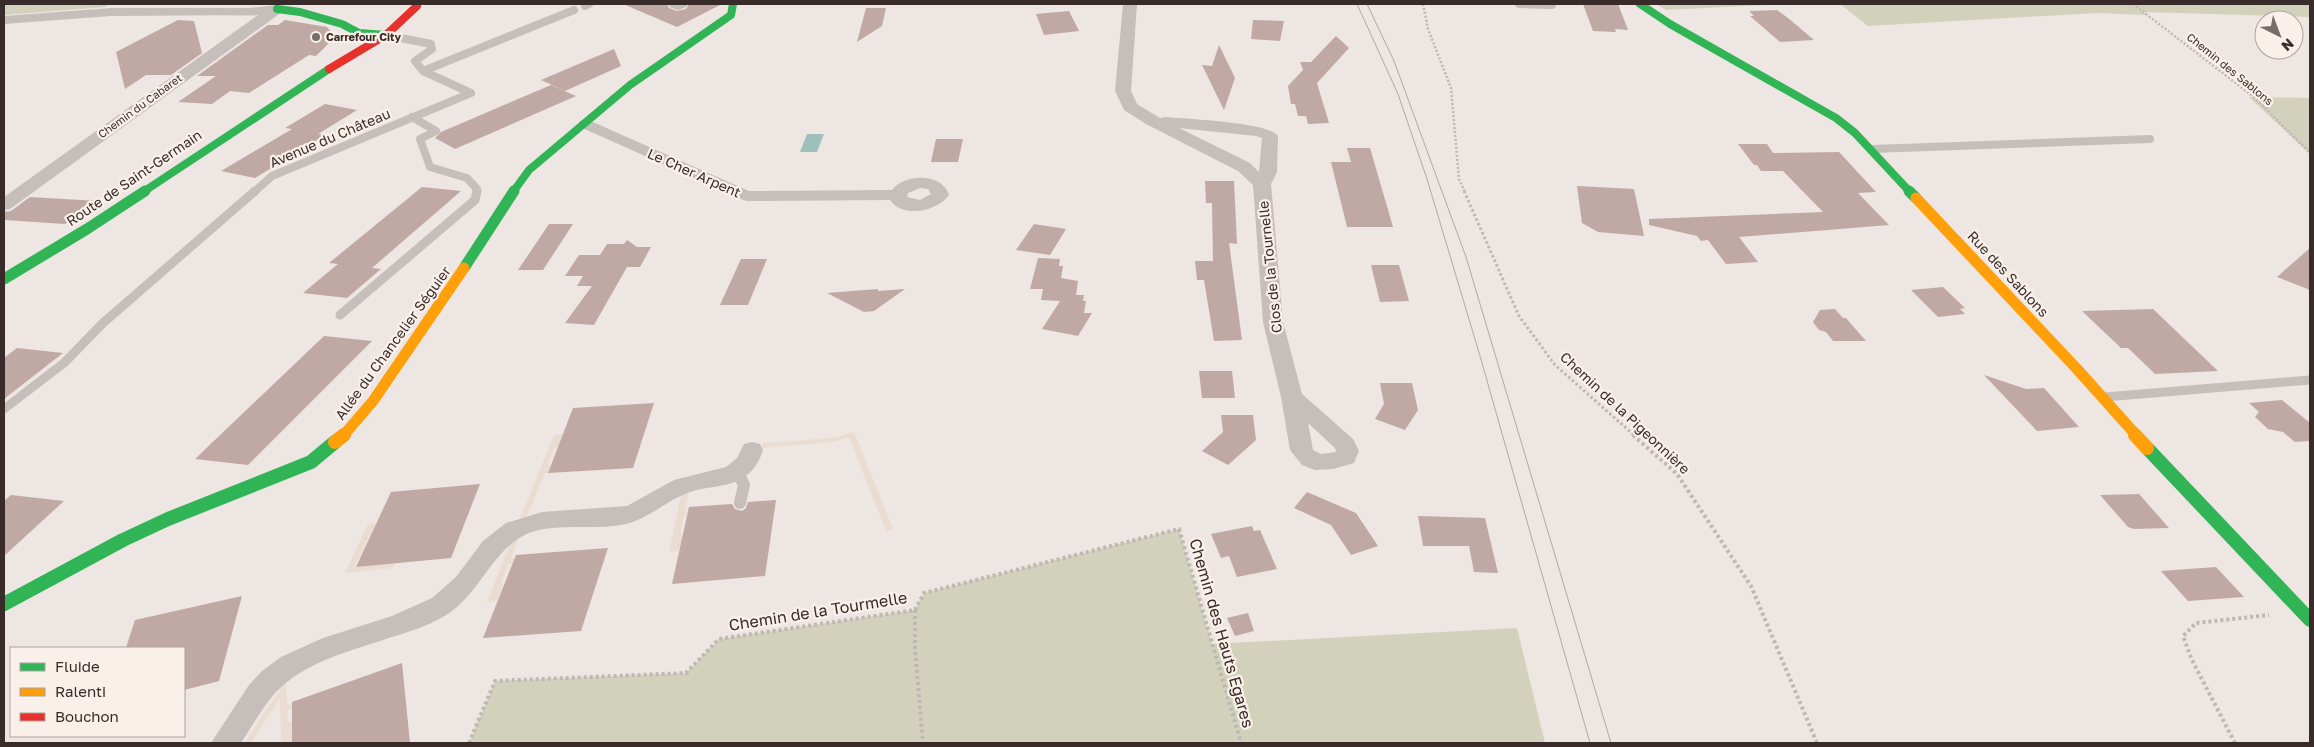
<svg xmlns="http://www.w3.org/2000/svg" width="2314" height="747" font-family="'Golos Text',sans-serif">
<style>
.green{fill:#d2d2bc}
.plaza{fill:#ebdcd2}
.water{fill:#9ec0ba}
.building{fill:#c0a8a4}
.lines{fill:none;stroke-linecap:round;stroke-linejoin:round}
.path-far2{stroke:#bfb7b3;stroke-width:2.5;stroke-dasharray:2 2;stroke-linecap:butt}
.path-far1{stroke:#bfb7b3;stroke-width:3;stroke-dasharray:2.5 2.5;stroke-linecap:butt}
.path{stroke:#bfb7b3;stroke-width:4;stroke-dasharray:3 3;stroke-linecap:butt}
.lane-far2{stroke:#c6bebb;stroke-width:8}
.lane-far1{stroke:#c6bebb;stroke-width:9}
.lane{stroke:#c6bebb;stroke-width:12}
.street{fill:#c6bebb;fill-rule:evenodd}
.fast-far2{stroke:#30b455;stroke-width:8}
.fast-far1{stroke:#30b455;stroke-width:11}
.fast{stroke:#30b455;stroke-width:14}
.slow-far1{stroke:#ff9f0a;stroke-width:11}
.slow{stroke:#ff9f0a;stroke-width:14}
.jam{stroke:#e5322d;stroke-width:8}
.tram{stroke:#afa8a5;stroke-width:1}
.poi-dot{fill:#776c6a;stroke:#faf0ea;stroke-width:2}
.labels{text-anchor:middle;stroke-width:4.5;stroke-linejoin:round;paint-order:stroke}
.far-poi-label{font-size:11px;font-weight:bold;fill:#382b29;stroke:#faf0ea;text-anchor:start}
.far-street-label{font-size:11px;fill:#382b29;stroke:#faf0ea}
.street-label{font-size:14px;fill:#382b29;stroke:#faf0ea}
.near-street-label{font-size:16px;fill:#382b29;stroke:#faf0ea}
</style>
<rect width="100%" height="100%" fill="#ede6e2"/>
<!-- green -->
<path class="green" d="M4,4h106l-5,3 -101,8z
M1656,4h130l-120,6z
M1840,4h465l5,3v10l-166,-5 3,3 -51,-2 -228,13z
M2249,97l61,1v56z
M1179,529l33,115 305,-16 28,115h-1076l26,-62 191,-8 33,-34 196,-29 9,-17z"/>
<!-- plaza -->
<path class="plaza" d="M854,432l39,97 -7,2 -37,-94 -17,5 -70,6 1,-5 70,-5z
M563,434l-6,14h-3l-6,17 3,1 -3,7h-3l-18,43 -7,3 34,-84z
M689,491l-4,20h3l-1,4 -3,1 -4,18 3,1 -4,16 -10,1 12,-57z
M376,523l-22,44 41,-4 -2,5 -48,5 23,-49z
M519,537l-8,21 4,1 -3,5h-4l-7,20h3l-7,17 -10,1 25,-63z
M286,679l1,26 5,-1v4l-4,2v13l4,-1v20l-11,1 -1,-45 -29,45h-6l25,-39 10,-12v-8z"/>
<!-- water -->
<path class="water" d="M807,134h17l-7,18h-17z"/>
<!-- building -->
<path class="building" d="M623,4h44l2,4 8,3 9,-2 3,-5h33l-45,23z
M1583,4h35l10,26 -13,-1 1,3 -23,-1z
M866,8h20l-4,18 -25,16z
M1777,10l11,8 26,22 -34,2 -30,-26h4l-5,-5z
M1069,11l10,20 -35,4 -8,-21z
M178,20l16,1 8,32 -31,22h-25l-21,14 -9,-37z
M285,20l42,7 6,7 -4,9 -13,13 -7,-1 -60,38 -19,-2 -18,13 -34,-2 38,-26h-19l71,-51h10z
M1253,20l31,1 -4,20 -29,-2z
M1336,36l13,12 -32,35 12,40 -21,1 -2,-8h-8l-3,-12h-4l-3,-18 15,-16 -3,-8h11z
M1219,45l16,33 -11,32 -22,-45 10,1z
M614,49l7,17 -56,25 -24,-11z
M551,85l25,11 -121,53 -20,-11 6,-6z
M325,104l32,6 -39,24 -3,-1 10,2 -70,43 -34,-7 71,-42 -7,-1z
M936,139h27l-5,23h-27z
M1738,144h29l6,9 66,-1 37,40 -18,1 31,32 -150,12 19,25 -32,2 -18,-24 -7,1 -4,-5 -48,-11v-6l174,-7 -40,-41h-22l-4,-6h-3z
M1347,148h23l23,79h-46l-16,-65h20z
M1205,181h29l3,63 -8,-1 13,97 -28,1 -10,-61h-7l-2,-19h18l-1,-58h-6z
M1577,186l57,3 10,47 -46,-4 -16,-9z
M422,187l39,4 -89,77 9,1 -34,29 -44,-5 35,-29 -9,-1z
M30,197l68,4 -33,23 -61,-4v-8l7,-1z
M549,224h24l-30,46h-25z
M1034,224l32,5 -16,26 -34,-5z
M627,240l10,7h14l-11,20h-13l-33,58 -29,-2 27,-37h-15l6,-10h-18l14,-21h21l7,-11h17z
M2310,248v42l-33,-13z
M1038,258l22,1 -1,7h4l-2,12 17,3 -2,14h8l-1,6h3l-2,12h8l-14,23 -36,-7 18,-28 -19,-1 2,-11h-13z
M741,259h26l-19,46h-28z
M1371,265h28l10,36 -29,1z
M1943,287l22,21 -5,1 5,5 -27,3 -27,-27z
M878,289v2l27,-2 -31,22 -10,1 -37,-19z
M1835,309l8,9h3l20,23h-33l-7,-9 -7,-2 -6,-8 7,-12z
M2153,309l65,62 -63,3 -27,-26h-7l-39,-37z
M324,336l48,5 -124,124 -53,-6z
M17,348l46,5 -59,46v-41z
M1199,371h33l3,27h-33z
M1984,375l42,14 18,-1 35,39 -42,4z
M1380,383h32l6,27 -13,20 -30,-11 9,-15z
M2282,400l28,23v18l-15,1 -12,-10 -15,-3 -13,-12 4,-5 -10,-9z
M654,403l-21,65 -85,5 25,-65z
M1221,415h32l3,25 -28,25 -26,-14 21,-19z
M480,484l-29,74 -95,9 35,-75z
M1307,492l49,21 22,33 -27,9 -20,-30 -37,-17z
M2139,494l30,34 -35,1 -6,-2 -28,-32z
M11,495l53,6 -60,55v-55z
M776,500l-11,76 -93,8 17,-77 43,-3 3,5 7,2 4,-3 2,-6z
M1418,516l67,2 13,55 -24,-1 -5,-26h-46z
M1252,526l2,5 6,-1 17,39 -40,8 -8,-21 -8,2 -10,-24z
M608,548l-27,83 -98,7 33,-83z
M2216,567l28,30 -56,4 -27,-30z
M242,596l-23,85 -35,9v-42h-58l9,-28z
M1248,613l6,18 -19,5 -8,-18z
M402,663l8,80h-118v-41z"/>
<g class="lines">
<!-- path-far2 -->
<path class="path-far2" d="M1423,4l5,25 23,59 8,91 6,13
M2133,4l122,94 55,55
M2305,4l5,3"/>
<!-- path-far1 -->
<path class="path-far1" d="M1464,191l55,125 36,49 80,71"/>
<!-- path -->
<path class="path" d="M1633,435l44,39 74,112 66,157
M915,610v40l8,93
M469,743l26,-62 191,-8 33,-34 196,-29 9,-17 255,-64 62,214
M2235,743l-43,-83 -9,-24 13,-13 73,-8"/>
<!-- lane-far2 -->
<path class="lane-far2" d="M673,4l5,2 5,-2
M1519,4l33,1
M585,6l4,-2
M386,35l45,9 1,5 -17,12 8,10
M412,117l24,14 -16,8 10,28 37,11 10,11 -1,3
M1872,149l278,-10
M254,192l18,-16 199,-83 -48,-22 151,-61"/>
<!-- lane-far1 -->
<path class="lane-far1" d="M340,315l135,-115 2,-9
M2105,397l205,-17
M4,409l60,-46 39,-40 152,-132"/>
<!-- lane -->
<path class="lane" d="M733,474l7,3 4,8 -4,18"/>
<!-- street -->
<path class="street" d="M1123,4h14l-6,87 6,13 23,14 5,-1c20,2 104,5 113,19l-1,36 -6,12 12,138 19,72 51,45 6,12 -5,12 -21,6 -18,1 -13,-5 -12,-15 -9,-53 -18,-75 -10,-137 -15,-14 -92,-47 -22,-14 -9,-19zM1179,128l77,8 6,2 -3,34 -9,-9zM1308,423l27,25 1,4 -15,2 -8,-4z
M277,5l5,1 2,3 -2,3 -272,197 -6,1v-13l254,-182 -147,1 -107,8v-8l107,-8h137z
M586,119l163,72 143,-1c12,-16 50,-18 57,5 -11,16 -46,24 -59,5l-144,1 -166,-74 -2,-3 2,-3zM920,188l8,1 3,5 -11,6 -13,-3 1,-4z
M752,442l8,2 3,6c-3,10 -9,21 -19,27 -16,11 -37,9 -54,15 -23,8 -40,26 -64,32 -29,6 -59,0 -87,6 -42,9 -55,57 -87,81 -19,14 -44,21 -66,28 -39,13 -81,23 -111,54 -13,15 -23,33 -34,50h-30l38,-58 13,-14 19,-14 42,-19 69,-22 40,-18 24,-21 27,-36 23,-18 36,-11 85,-6 47,-26 52,-13 11,-9 7,-14z"/>
<!-- fast-far2 -->
<path class="fast-far2" d="M1640,4l30,20 166,94 19,15 55,59
M277,9l23,3 42,12 17,9 27,2
M143,192l186,-123
M513,192l16,-22 101,-85 101,-70 2,-11"/>
<!-- fast-far1 -->
<path class="fast-far1" d="M1909,191l7,7
M464,268l50,-77
M4,279l83,-50 58,-38"/>
<!-- fast -->
<path class="fast" d="M2147,448l163,172
M4,604l119,-64 45,-21 143,-57 24,-20"/>
<!-- slow-far1 -->
<path class="slow-far1" d="M1916,198l161,171 60,67
M343,436l30,-35 91,-133"/>
<!-- slow -->
<path class="slow" d="M2135,435l12,13
M335,442l9,-7"/>
<!-- jam -->
<path class="jam" d="M329,69l57,-34 31,-29"/>
<!-- tram -->
<path class="tram" d="M1357,4l41,90 29,85 53,177 110,387
M1367,4l27,57 72,196 145,486"/>
</g>
<!-- markers -->
<circle class="poi-dot" cx="316" cy="37" r="5"/>
<g class="labels">
<!-- far-poi labels -->
<g class="far-poi-label">
<text x="326" y="41">Carrefour City</text>
</g>
<!-- far-street labels -->
<g class="far-street-label">
<text transform="translate(2230 69) rotate(39)" y="4">Chemin des Sablons</text>
<text transform="translate(140 106) rotate(-36)" y="4">Chemin du Cabaret</text>
</g>
<!-- street labels -->
<g class="street-label">
<text transform="translate(330 138) rotate(-23)" y="5">Avenue du Château</text>
<text transform="translate(694 173) rotate(24)" y="5">Le Cher Arpent</text>
<text transform="translate(134 178) rotate(-34)" y="5">Route de Saint-Germain</text>
<text transform="translate(1270 267) rotate(-96)" y="5">Clos de la Tournelle</text>
<text transform="translate(2008 274) rotate(47)" y="5">Rue des Sablons</text>
<text transform="translate(393 343) rotate(-54)" y="5">Allée du Chancelier Séguier</text>
<text transform="translate(1625 413) rotate(43)" y="5">Chemin de la Pigeonnière</text>
</g>
<!-- near-street labels -->
<g class="near-street-label">
<text transform="translate(818 611) rotate(-9)" y="6">Chemin de la Tourmelle</text>
<text transform="translate(1222 633) rotate(74)" y="6">Chemin des Hauts Egares</text>
</g>
</g>
<!-- border -->
<rect width="2314" height="747" fill="none" stroke="#382b29" stroke-width="10"/>
<!-- legend -->
<rect x="10" y="647" width="175" height="90" fill="#faf0ea" stroke="#aca19d"/>
<rect x="20" y="663" width="25" height="8" fill="#30b455" stroke="#aca19d"/>
<text x="55" y="672" font-size="15" fill="#382b29">Fluide</text>
<rect x="20" y="688" width="25" height="8" fill="#ff9f0a" stroke="#aca19d"/>
<text x="55" y="697" font-size="15" fill="#382b29">Ralenti</text>
<rect x="20" y="713" width="25" height="8" fill="#e5322d" stroke="#aca19d"/>
<text x="55" y="722" font-size="15" fill="#382b29">Bouchon</text>
<!-- north arrow -->
<g transform="translate(2279 35) rotate(138)"><circle r="24" fill="#faf0ea" stroke="#aca19d"/>
<path d="M0-4L9 19L0 12L-9 19Z" fill="#776c6a"/>
<text y="-8" font-size="14" font-weight="bold" text-anchor="middle" fill="#382b29">N</text>
</g>
</svg>
